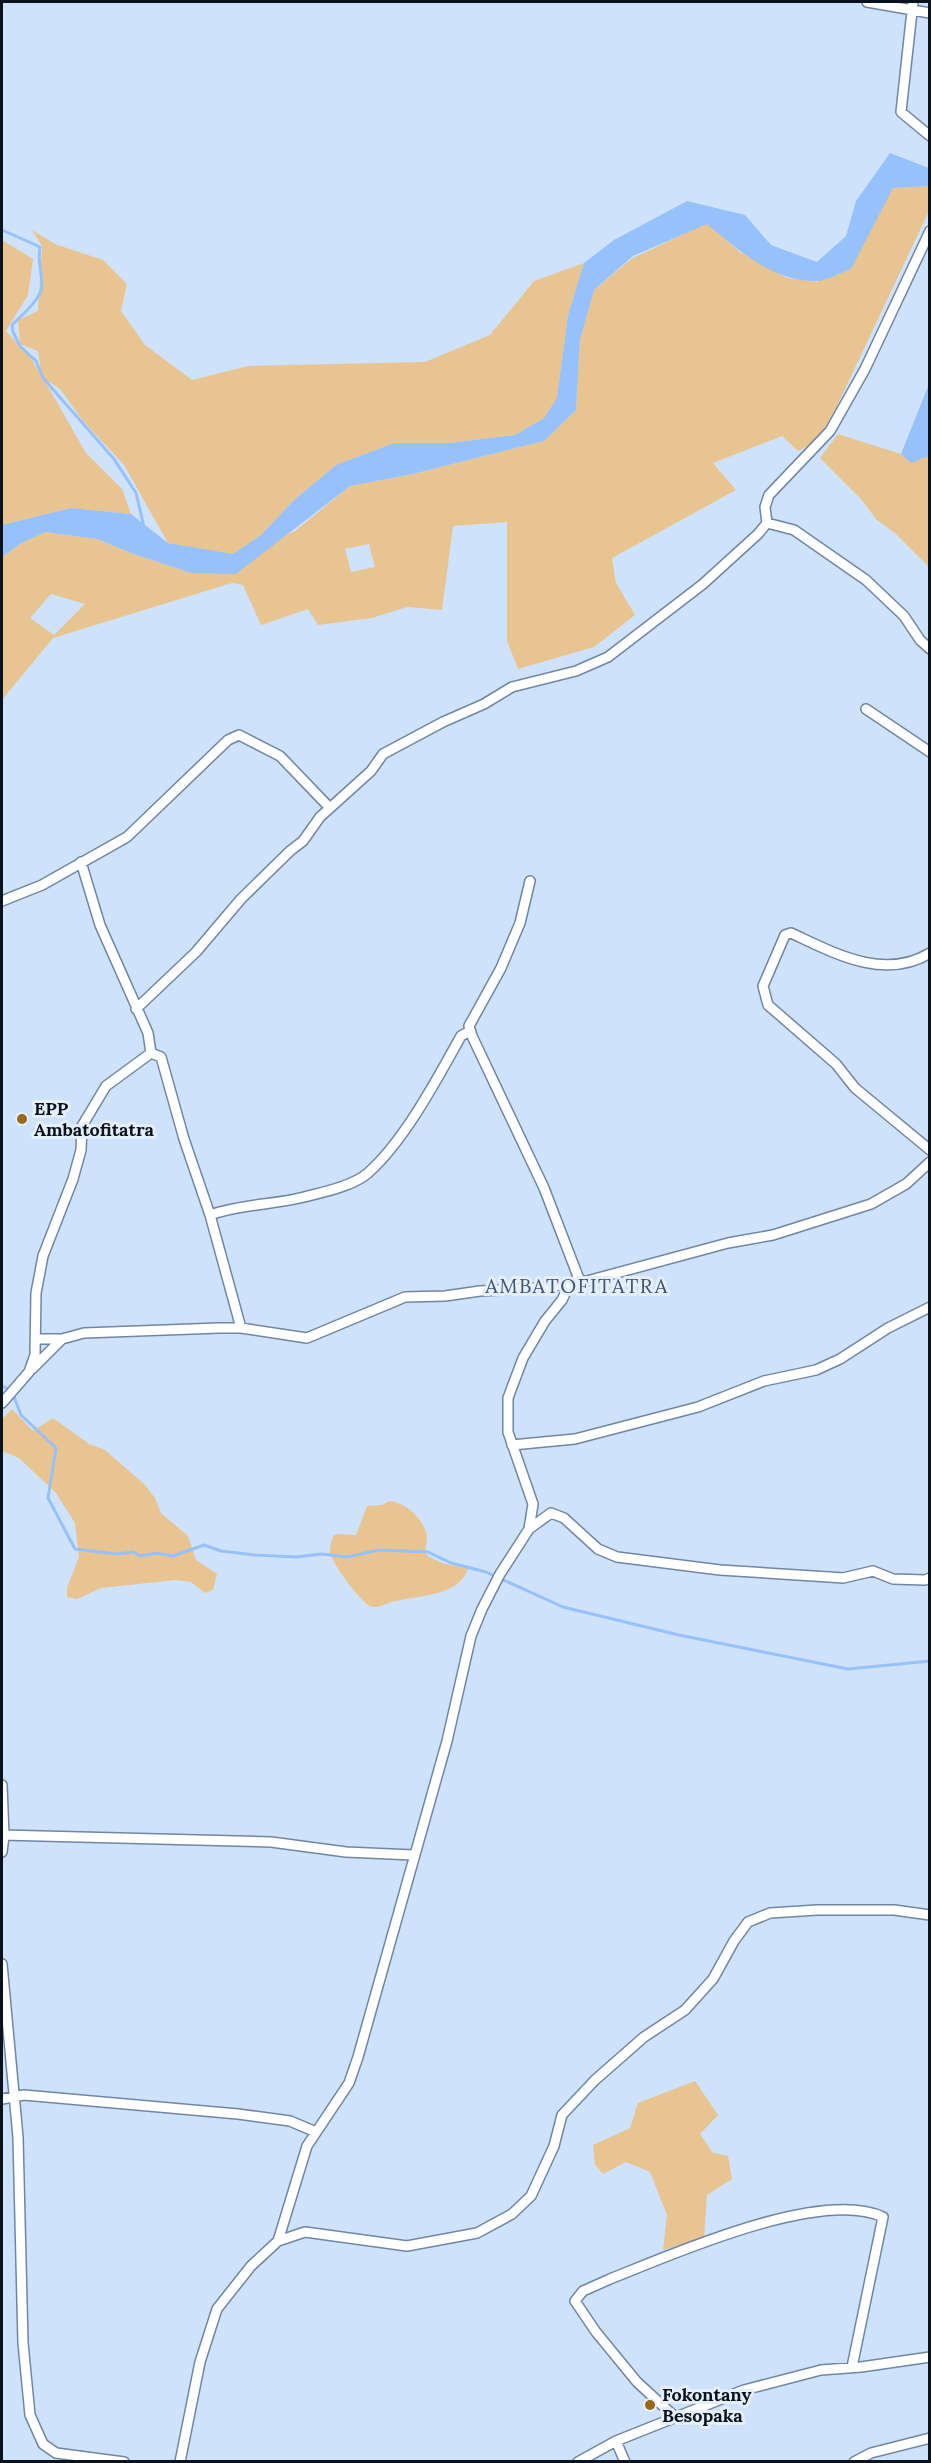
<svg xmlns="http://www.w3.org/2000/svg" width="931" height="2463" font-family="Lora,serif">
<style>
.green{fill:#e8c491;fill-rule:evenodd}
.water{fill:#97c1fb}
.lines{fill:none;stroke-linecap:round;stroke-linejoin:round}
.stream{stroke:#97c1fb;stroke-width:3}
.minor-casing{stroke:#7186a3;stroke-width:12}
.minor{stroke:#fff;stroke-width:9}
.poi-dot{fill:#966917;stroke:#e5eefb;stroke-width:2}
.labels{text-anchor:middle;stroke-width:6;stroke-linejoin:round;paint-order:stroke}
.poi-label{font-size:18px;font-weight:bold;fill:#0a121d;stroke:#e5eefb;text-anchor:start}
.neighbourhood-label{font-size:20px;letter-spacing:1.5px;fill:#41546f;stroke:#e5eefb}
</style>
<rect width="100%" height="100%" fill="#cfe2fb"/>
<!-- green -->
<path class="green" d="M928,186l1,25 -93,197 -20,34 -18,9 -16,-15 -69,27 23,27 -124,68 4,25 19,32 -41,32 -76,22 -11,-28v-119l-54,4 -11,84 -35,-3 -35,11 -54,7 -10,-16 -47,16 -18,-40 -11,-2 -179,55 -51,62v-143l18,-13 24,-12 53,7 34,14 60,20 104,-42 55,-45 63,-12 131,-33 32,-31 4,-70 14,-50 37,-31 76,-36 33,29 47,26 30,4 54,-55 22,-39zM369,544l6,23 -24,5 -6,-23zM51,594l34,10 -31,31 -24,-17z
M32,230l23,14 48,16 24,24 -6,27 24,34 47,35 56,-14 177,-4 65,-27 44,-54 50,-18 -16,52 -11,84 -13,19 -29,17 -65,8h-56l-58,22 -43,36 -32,34 -28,20 -65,-12 -44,-78 -41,-44 -23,-32 -17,-11 43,75 36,36 9,25 -60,-6 -69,17v-285l31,19 -5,36 -22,36 24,26 12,20 -4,-26 -18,-7 -2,-24 20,-9 4,-65z
M838,434l63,20 10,8 18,-6v115l-2,-6 -31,-31 -20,-15 -15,-20 -41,-41z
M12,1409l21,22 20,-13 36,26 16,6 39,34 11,14 6,15 27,23 8,24 21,14 -4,16 -8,3 -14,-11 -16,-2 -74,8 -24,11 -10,-2v-9l12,-31 -4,-34 -19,-30 -37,-35 -17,-7v-32z
M390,1501c17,2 36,20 37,37 0,5 -2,10 -2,15 11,11 28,12 43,16 -10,28 -49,26 -72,32 -8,1 -15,7 -23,6 -11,-2 -36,-38 -41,-49 -4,-6 -1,-15 1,-22l4,-2 19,1 11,-29 15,-1z
M695,2081l23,34 -18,19 13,19 15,3 4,23 -25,16 -3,43 -41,12 4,-35 -17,-43 -24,-10 -23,12 -8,-9 -2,-20 37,-17 8,-25z"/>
<!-- water -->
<path class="water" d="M890,153l39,15v18l-36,2 -42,81c-11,4 -25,12 -35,12 -43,1 -79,-32 -109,-57l-74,32 -39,34 -14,50 -4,70 -32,31 -131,33 -63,12 -114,88 -45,-1 -60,-20 -34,-14 -52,-7 -25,12 -18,13v-32l69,-17 60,6 37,29 65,11 28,-19 32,-34 43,-36 58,-22h56l65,-8 29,-17 13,-20 11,-83 16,-52 30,-23 73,-39 58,14 26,30 46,17 29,-26 10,-35z
M929,384v72l-18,7 -10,-9z"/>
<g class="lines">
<!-- stream -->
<path class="stream" d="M2,230l38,17c-3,15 2,25 2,39 0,12 -21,30 -30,39l1,7 7,14 16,15 7,17 71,81 22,34 8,34
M2,1386l6,3
M14,1397l7,18 35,33 -8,50 27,51 41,5 17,-2 7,4 16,-3 17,3 31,-11 17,6 34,4 41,2 25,-3 26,3 32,-7 49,2 23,11 35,9 77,35 116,28 169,34 82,-8"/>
<!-- minor casing -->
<g class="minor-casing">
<path id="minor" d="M867,2l63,11
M913,2l-12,110 29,24
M767,523l27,7 72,50 38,36 16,24 10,9
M866,709l64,43
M530,881l-10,42 -19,45 -32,58 3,10 72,152 35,91
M2,901l40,-16 85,-48 101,-97 11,-5 41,21 49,51
M930,953c-46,28 -96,0 -139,-20l-6,2 -22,51 5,19 68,59 19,24 75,62
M136,1009l60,-57 45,-53 49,-48 13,-10 17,-24 51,-46 12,-17 60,-32 41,-18 28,-17 64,-16 32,-14 95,-73 55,-50 9,-11 -2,-16 4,-12 61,-64 35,-62 65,-138
M151,1053l10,4 23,82 26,76 31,113
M210,1215c31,-11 63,-10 94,-18 20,-5 49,-11 64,-24 37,-33 69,-94 93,-137l9,-5
M36,1339h26l22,-6 135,-5h22l66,10 98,-41 40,-1 35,-5 61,-3 29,-5
M32,1369l30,-30
M2,1403l27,-31 6,-17 1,-62 7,-37 30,-77 8,-29 1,-24 24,-40 45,-33 -3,-20 -48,-108 -19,-63
M512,1445l63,-6 123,-32 66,-26 52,-11 24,-11 48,-31 42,-21
M529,1529l22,-16 13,5 34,31 19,8 103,13 109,7 14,1 30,-7 20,8 32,1 5,-2
M2,1785l2,51 -2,16
M2,1835l269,7 75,10 67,3
M2,1964l16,173 5,206 7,72 13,29 13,9 68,9
M2,2099l22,-4 214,19 52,7 26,11
M278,2241l27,-9 102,14 70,-13 35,-19 19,-18 23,-50 8,-31 33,-35 49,-43 41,-27 28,-31 21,-38 14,-19 22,-9 47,-3h77l36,5
M675,2417l-38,-35 -41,-50 -21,-31 8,-10 27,-12c63,-25 211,-91 273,-62l-31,150
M616,2441l9,21
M180,2462l20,-100 17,-53 34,-43 27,-25 29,-95 42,-63 9,-26 89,-316 24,-105 11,-27 18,-35 29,-45 4,-25 -25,-72v-34l15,-40 22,-37 17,-21 8,-17 9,-4 8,2 141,-38 45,-8 98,-31 35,-20 24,-22
M578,2462l38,-21 128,-51 77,-20 40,-3 69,-10
M854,2462l17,-9 59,-15"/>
</g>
<!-- minor -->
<use href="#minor" class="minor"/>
</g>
<!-- markers -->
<g class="poi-dot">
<circle cx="22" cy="1119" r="6"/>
<circle cx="650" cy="2405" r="6"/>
</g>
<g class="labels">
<!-- poi labels -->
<g class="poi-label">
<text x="34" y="1115">EPP<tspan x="34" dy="21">Ambatofitatra</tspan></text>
<text x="662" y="2401">Fokontany<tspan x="662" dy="21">Besopaka</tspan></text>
</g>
<!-- neighbourhood labels -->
<g class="neighbourhood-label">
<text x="577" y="1293">AMBATOFITATRA</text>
</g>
</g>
<!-- border -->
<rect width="931" height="2463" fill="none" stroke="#0a121d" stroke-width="6"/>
</svg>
